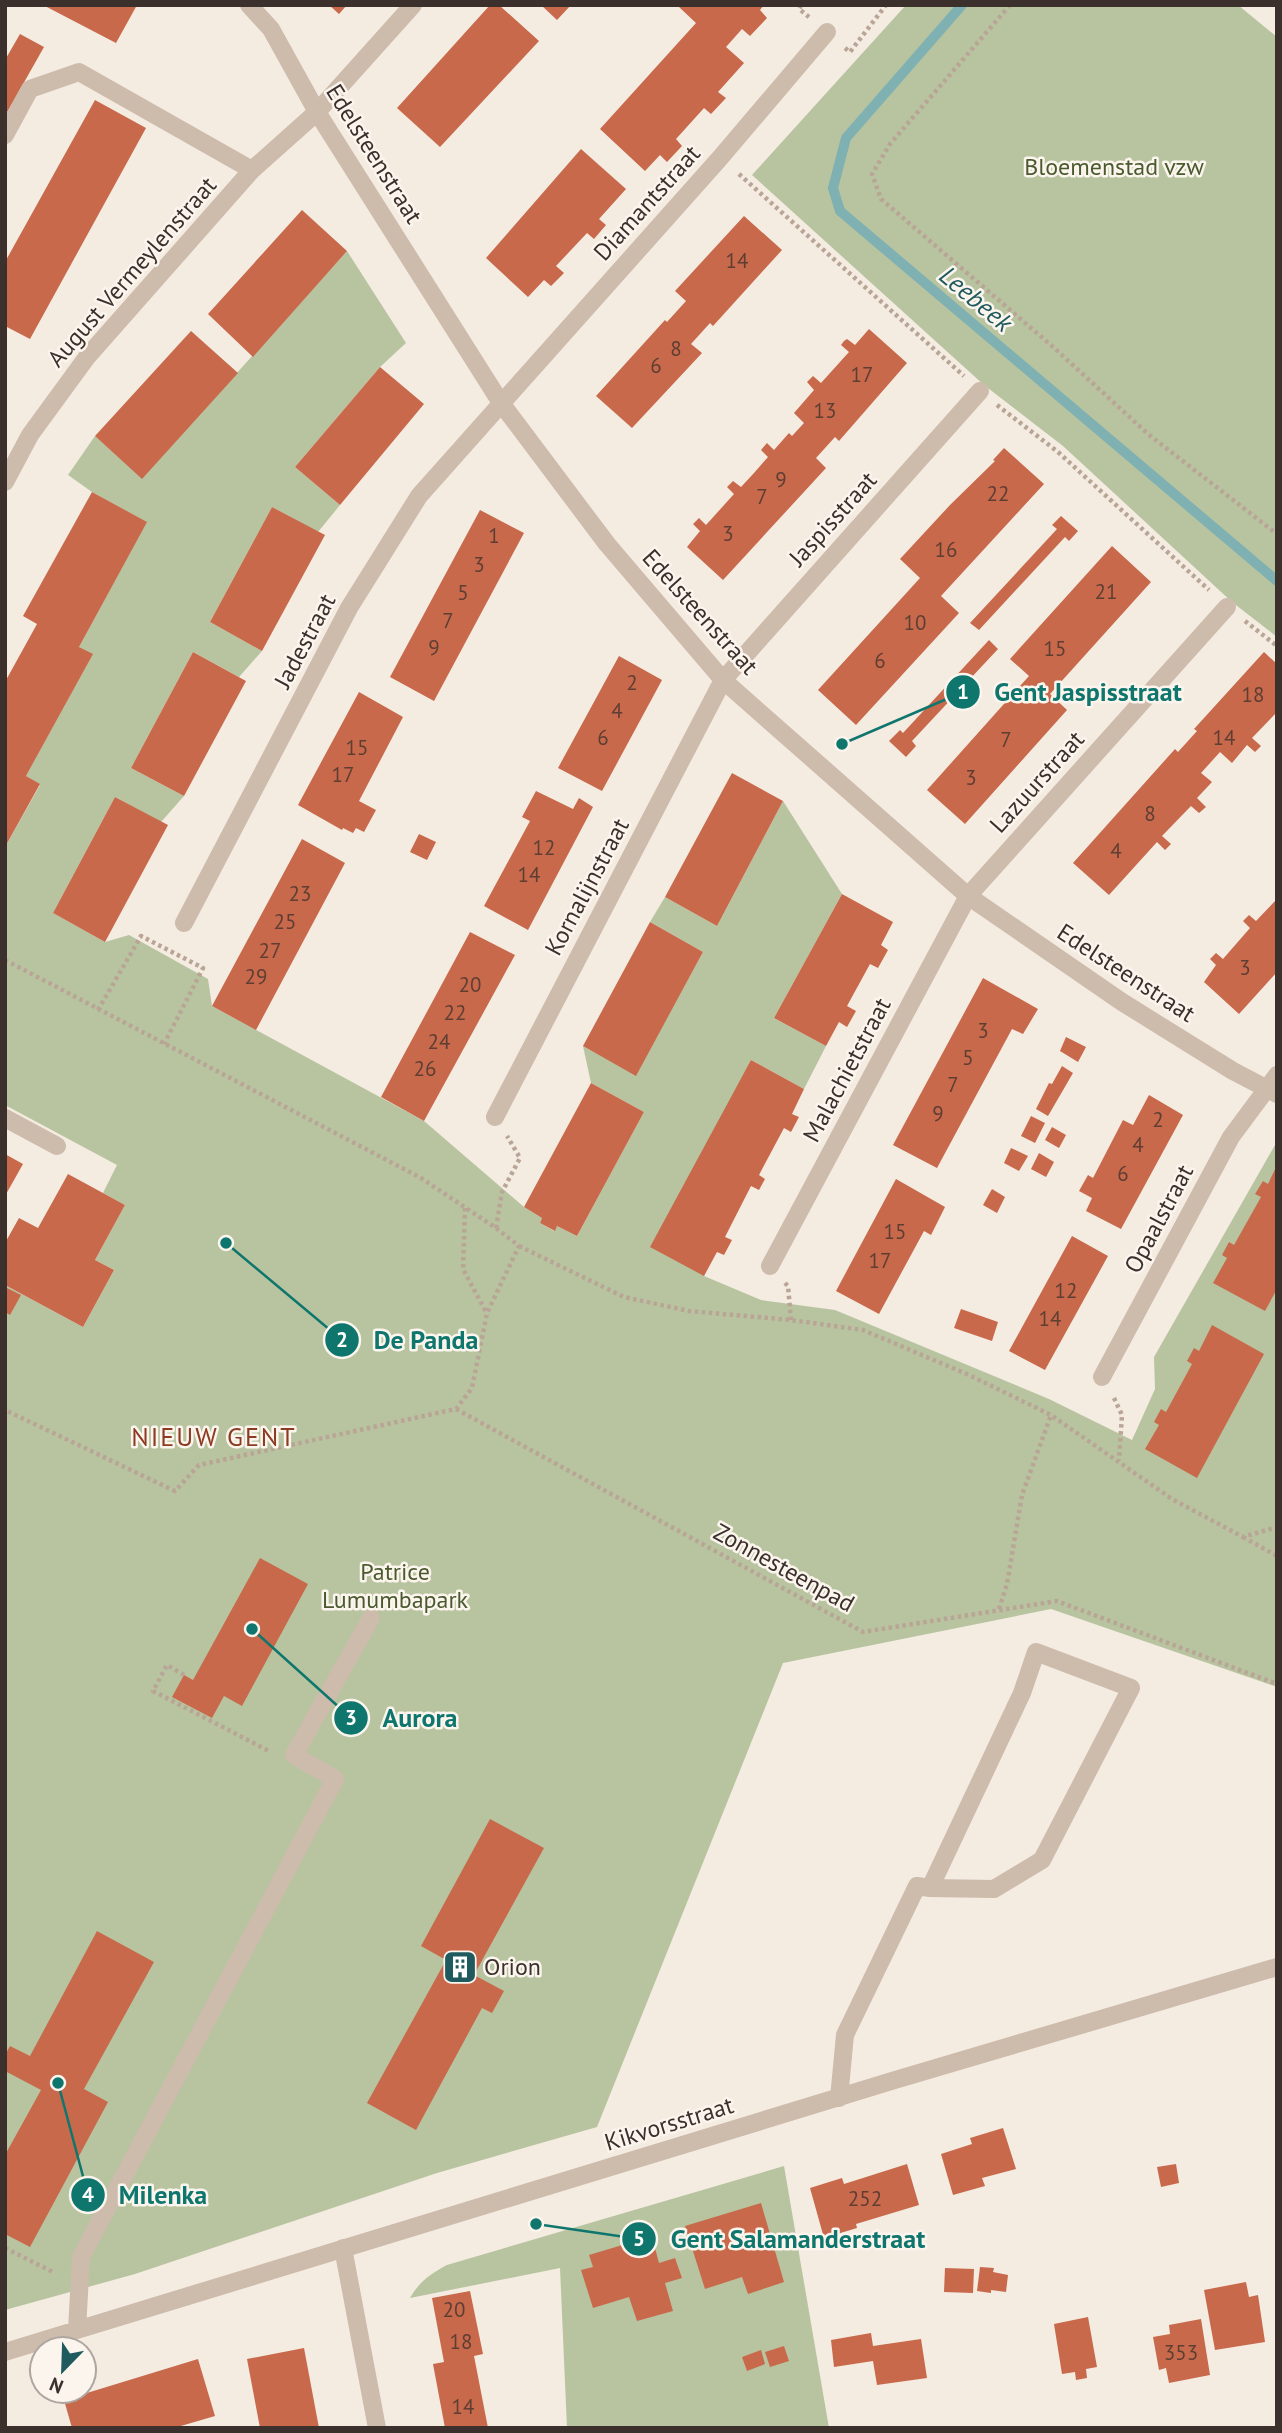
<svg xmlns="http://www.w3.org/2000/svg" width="1282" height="2433" font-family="'PT Sans',sans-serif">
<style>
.green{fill:#b8c4a0}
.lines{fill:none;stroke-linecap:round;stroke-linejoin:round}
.stream{stroke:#7fb0b2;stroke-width:10}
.building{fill:#c8694b}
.path{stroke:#b9a596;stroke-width:4.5;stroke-dasharray:3.5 3.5;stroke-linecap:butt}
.minor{stroke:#cdbbac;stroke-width:18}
.labels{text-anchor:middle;stroke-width:5;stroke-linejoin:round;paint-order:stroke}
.number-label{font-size:21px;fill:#5e3e33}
.street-label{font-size:24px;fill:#3b302b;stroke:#fbf5ee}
.park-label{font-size:24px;fill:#4a5a2e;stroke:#fbf5ee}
.poi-label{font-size:24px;fill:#3b302b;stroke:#fbf5ee;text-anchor:start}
.water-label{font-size:26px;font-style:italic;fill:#1f5a5e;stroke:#fbf5ee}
.neighbourhood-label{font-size:26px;letter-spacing:2px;fill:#8c3b22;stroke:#fbf5ee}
.leader{fill:none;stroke:#0f766e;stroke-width:2.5}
.callout-dot{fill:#0f766e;stroke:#fbf5ee;stroke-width:2.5}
.mark-label{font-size:21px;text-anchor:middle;font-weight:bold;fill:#fff}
.callout-label{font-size:26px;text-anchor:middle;font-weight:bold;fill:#0f766e;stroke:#fbf5ee;stroke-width:5;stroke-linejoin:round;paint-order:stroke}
</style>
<rect width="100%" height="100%" fill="#f4ebe1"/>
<!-- green -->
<path class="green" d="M906,5h332l39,32v600l-45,-35 -169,-156 -79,-61 -232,-210z
M347,251l59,92 -26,24 -85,100 45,38 -22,27 -46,-25 -62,115 52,29 -23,26 -46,-25 -62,116 53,28 -23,26 -46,-25 -62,116 52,29 24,-7 79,44 4,27 212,115 100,86 18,11 -2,5 14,8 3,-5 20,10 67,-124 -53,-29 -8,-37 53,29 67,-123 -53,-30 15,-25 52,29 66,-125 59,93 -68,124 52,28 -22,43 -53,-29 -47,216 57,24 74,10 214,89 83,41 23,-51 -1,-32 121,-212h2v542l-226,-78 -268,54 -186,464 -160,46 -302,101 -130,36v-1025l78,42 31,-57 -19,-10 30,-55 -22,-12 14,-28 -112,-60v-258l35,-62 -14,-9 66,-121 -13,-8 67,-125 -54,-30 -24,-17 27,-39 47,42z
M784,2166l45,262h-262l-7,-160 -150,30c9,-16 20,-24 37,-33z"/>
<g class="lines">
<!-- stream -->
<path class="stream" d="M962,5l-116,133 -13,50 7,23 437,370"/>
</g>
<!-- building -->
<path class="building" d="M43,5h94l-21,38z
M329,5h18l-8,9z
M490,5h9l40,36 -99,106 -43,-39z
M541,5h30l-14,15z
M680,5h84l-4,5 7,8 -17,18 -8,-7 -16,18 18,16 -26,29 8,6 -15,16 -7,-6 -28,31 6,7 -15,16 -7,-7 -15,16 -45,-42 96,-106 -17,-16z
M20,34l24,13 -39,69v-56z
M95,100l51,28 -116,211 -25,-13v-64z
M581,149l45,40 -27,30 7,6 -12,14 -7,-6 -31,33 8,7 -13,13 -7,-6 -16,17 -42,-39z
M302,210l45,41 -94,106 -45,-43z
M744,216l38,34 -69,76 -3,-3 -19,21 11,9 -70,75 -36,-32 69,-76 2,2 19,-21 -11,-10z
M869,329l38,34 -68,78 -4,-4 -19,21 10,10 -103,112 -36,-33 13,-16 -7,-7 6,-6 7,7 28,-31 -7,-7 6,-6 8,6 13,-14 14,-16 -7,-7 6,-7 7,7 15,-17 3,3 12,-13 -10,-10 20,-23 -7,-8 6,-6 8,7 28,-31 -8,-7 3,-4 3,-2 8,6z
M191,331l47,42 -96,106 -47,-43z
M380,367l44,37 -84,101 -45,-38z
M1004,448l40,36 -103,112 18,17 -103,112 -38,-35 102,-112 -20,-19 50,-54 45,-44 -2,-1z
M92,492l55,30 -68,125 14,7 -67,122 14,8 -35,63v-165l32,-58 -14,-8z
M272,507l53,28 -63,116 -52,-29z
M480,510l44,23 -90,168 -44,-24z
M1061,516l17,15 -9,10 -4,-4 -86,93 -9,-7 87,-94 -5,-4z
M1112,546l39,36 -101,112 17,16 -102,114 -38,-34 102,-114 -19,-17z
M989,640l9,9 -86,92 4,5 -10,11 -17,-16 11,-11 3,3z
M193,652l53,29 -62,115 -53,-28z
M1264,652l13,12v48l-25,26 9,8 -6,6 -8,-7 -15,18 -12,-11 -19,21 11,9 -15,16 9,9 -7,6 -8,-7 -29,30 9,8 -6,6 -8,-8 -48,53 -36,-32 102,-114 3,3 19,-21 -3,-2z
M619,656l43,24 -60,111 -44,-23z
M359,692l44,25 -44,84 17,9 -12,22 -8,-4 -3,5 -10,-5 -1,2 -44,-25z
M732,773l51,28 -66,125 -52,-29z
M536,791l37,18 6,-11 14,9 -65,123 -44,-24 46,-85 -8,-4z
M115,797l53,28 -63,117 -52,-29z
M419,834l17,8 -9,18 -17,-8z
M302,839l43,24 -89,167 -44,-24z
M842,894l51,28 -12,23 7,5 -10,18 -8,-4 -23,42 9,5 -9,16 -8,-5 -13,24 -52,-28z
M1277,899v73l-38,42 -35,-32 12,-17 -6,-6 6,-6 7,6 27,-31 -7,-7 6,-6 7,6z
M650,922l53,30 -67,124 -53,-30z
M470,932l45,23 -91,166 -43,-24z
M983,978l55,31 -15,25 -11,-5 -75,139 -44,-23z
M1066,1037l20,10 -8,15 -18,-11z
M751,1060l53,29 -12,25 7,3 -8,15 -7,-4 -25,47 6,4 -6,11 -8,-4 -26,51 7,3 -8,15 -7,-3 -13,24 -54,-29z
M1062,1066l11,7 -25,43 -12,-7 13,-26 3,1z
M591,1083l53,29 -67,124 -20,-10 -2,5 -15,-8 2,-5 -18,-11z
M1149,1095l34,20 -62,114 -35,-18 6,-13 -13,-7 9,-16 5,3 30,-58 10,5z
M1031,1116l14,7 -10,20 -14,-7z
M1052,1127l14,8 -7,13 -14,-8z
M1011,1148l17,8 -9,15 -15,-8z
M1039,1153l15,9 -8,15 -15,-8z
M5,1154l18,10 -18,32z
M1277,1165v124l-12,22 -52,-28 14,-25 -5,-3 7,-13 5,3 27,-48 -6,-3 8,-13 5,3z
M68,1174l57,31 -30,55 19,10 -31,57 -78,-42v-42l14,-25 19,10z
M896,1179l49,28 -14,28 -7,-4 -45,83 -43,-23z
M992,1189l13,8 -8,16 -14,-8z
M1072,1236l36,20 -63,114 -36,-19z
M5,1287l16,8 -11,20 -5,-3z
M961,1309l37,13 -6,19 -38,-13z
M1212,1325l52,29 -67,124 -52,-29 14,-24 -5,-3 7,-13 5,3 26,-48 -5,-3 7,-13 5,3z
M260,1558l48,26 -66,122 -18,-10 -12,22 -40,-21 12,-22 9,5z
M490,1819l54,29 -70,127 30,16 -12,22 -10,-5 -66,122 -49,-27 79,-143 -25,-14z
M97,1931l57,31 -70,127 24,13 -78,145 -25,-13v-79l36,-65 -36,-19v-16l5,-9 20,10z
M1003,2128l13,41 -34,9 3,8 -32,9 -12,-41 31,-10 -2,-6z
M907,2164l12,41 -63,19 1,4 -33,10 -14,-50 32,-10 2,6z
M1176,2164l3,19 -18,4 -4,-20z
M761,2203l23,79 -36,12 -6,-17 -37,12 -20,-63z
M639,2240l4,12 12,-4 4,15 16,-5 7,20 -17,5 8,28 -36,10 -8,-24 -36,11 -12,-38 12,-3 -4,-12z
M980,2267l14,1 -1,4 15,3 -2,17 -15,-2v3l-14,-2z
M945,2268l29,1 -1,24 -29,-1z
M1246,2282l3,15 9,-2 7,47 -50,8 -11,-60z
M470,2291l13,63 -9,2 14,72h-43l-12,-64 11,-2 -12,-64z
M1088,2317l9,50 -11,2 1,9 -11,2 -1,-8 -13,2 -8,-50z
M1201,2319l9,56 -41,8 -3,-15 -7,2 -6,-33 17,-3 -1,-9z
M871,2333l2,13 48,-7 6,39 -50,7 -4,-24 -39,6 -3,-27z
M784,2346l5,15 -19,6 -5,-15z
M304,2348l15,80h-59l-13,-69z
M761,2350l4,14 -18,7 -5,-14z
M198,2359l17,57 -41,12h-102l-8,-28z"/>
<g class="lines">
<!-- path -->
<path class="path" d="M801,5l-2,4 10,8
M1010,5l-120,139 -18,30 9,25 171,147 96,88 129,100
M845,48l5,4 36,-47
M739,174l225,202
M997,405l61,47 151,138
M1245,621l32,25
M5,960l416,218 75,50 23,18 -32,67 -15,75 -16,21 -257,56 -24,26 -170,-81
M98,1010l43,-74 62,32 -39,76
M465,1208l-2,61 23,43
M496,1228l6,-36 18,-34 -13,-22
M519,1246l105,51 65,14 102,9 72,10 106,45 82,40 121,84 71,38 34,-10
M785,1283l3,3 3,34
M1114,1398l8,17 -3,45
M456,1409l407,223 194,-31 220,83
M1243,1537l34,19
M999,1609l8,-25 15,-89 29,-80
M184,1675l-17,-10 -14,26 116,60
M5,2248l50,25"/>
<!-- minor -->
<path class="minor" d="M249,5l22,24 46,83 184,291 106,141 116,136 245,216 154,106 111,69 44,23
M5,135l25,-46 49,-17 173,98
M5,482l25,-47 57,-78 165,-187 65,-58 96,-107
M184,923l165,-315 70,-112 301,-338 107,-126
M495,1117l228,-437 257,-289
M5,1118l52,28
M770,1266l198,-370 259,-289
M1102,1377l129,-240 46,-62
M839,2098l6,-63 72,-149 13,2 92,-195 14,-41 95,36 -89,172 -48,29 -64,-1
M343,2248l34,180
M77,2330l4,-73 254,-478 -41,-24 77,-137
M5,2352l890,-272 382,-113"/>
</g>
<!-- icons -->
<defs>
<g id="building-square" transform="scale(1.75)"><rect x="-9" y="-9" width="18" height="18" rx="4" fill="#1f5a5e" stroke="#fbf5ee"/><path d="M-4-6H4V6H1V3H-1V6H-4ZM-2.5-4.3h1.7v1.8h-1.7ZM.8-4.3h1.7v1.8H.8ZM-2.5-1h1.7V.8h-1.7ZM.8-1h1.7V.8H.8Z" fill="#fff"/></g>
</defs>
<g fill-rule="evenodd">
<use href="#building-square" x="460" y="1967"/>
</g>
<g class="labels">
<!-- number labels -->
<g class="number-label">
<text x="737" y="268">14</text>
<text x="676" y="356">8</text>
<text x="656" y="373">6</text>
<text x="862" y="382">17</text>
<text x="825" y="418">13</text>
<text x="781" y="487">9</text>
<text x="998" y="501">22</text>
<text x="762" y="504">7</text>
<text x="728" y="541">3</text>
<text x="494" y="543">1</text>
<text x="946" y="557">16</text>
<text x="479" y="572">3</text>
<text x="1106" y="599">21</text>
<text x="463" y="600">5</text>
<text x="448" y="628">7</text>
<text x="915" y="630">10</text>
<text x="434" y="655">9</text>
<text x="1055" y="656">15</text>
<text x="880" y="668">6</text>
<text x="632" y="690">2</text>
<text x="1253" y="702">18</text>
<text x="617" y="718">4</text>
<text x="603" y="745">6</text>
<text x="1224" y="745">14</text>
<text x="1006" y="747">7</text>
<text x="357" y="755">15</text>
<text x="343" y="782">17</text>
<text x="971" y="785">3</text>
<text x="1150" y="821">8</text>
<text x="544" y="855">12</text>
<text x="1116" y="858">4</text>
<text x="529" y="882">14</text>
<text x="300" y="901">23</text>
<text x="285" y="929">25</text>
<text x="270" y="958">27</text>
<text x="1245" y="975">3</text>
<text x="256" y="984">29</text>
<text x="470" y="992">20</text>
<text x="455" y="1020">22</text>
<text x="983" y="1038">3</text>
<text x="439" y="1049">24</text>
<text x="968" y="1065">5</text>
<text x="425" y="1076">26</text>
<text x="953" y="1092">7</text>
<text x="938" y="1121">9</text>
<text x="1158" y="1127">2</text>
<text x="1138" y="1152">4</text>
<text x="1123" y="1181">6</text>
<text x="895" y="1239">15</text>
<text x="880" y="1268">17</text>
<text x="1066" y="1298">12</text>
<text x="1050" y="1326">14</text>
<text x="865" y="2206">252</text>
<text x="454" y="2317">20</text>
<text x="461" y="2349">18</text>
<text x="1181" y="2360">353</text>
<text x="463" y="2414">14</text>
</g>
<!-- street labels -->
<g class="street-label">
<text transform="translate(374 154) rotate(58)" y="8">Edelsteenstraat</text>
<text transform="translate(647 203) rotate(-48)" y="8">Diamantstraat</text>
<text transform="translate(132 272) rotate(-49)" y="8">August Vermeylenstraat</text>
<text transform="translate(833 519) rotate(-48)" y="8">Jaspisstraat</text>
<text transform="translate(700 612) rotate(48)" y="8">Edelsteenstraat</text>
<text transform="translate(305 641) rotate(-62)" y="8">Jadestraat</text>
<text transform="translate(1037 782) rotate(-48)" y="8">Lazuurstraat</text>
<text transform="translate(587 887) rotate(-62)" y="8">Kornalijnstraat</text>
<text transform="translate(1126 973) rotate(33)" y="8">Edelsteenstraat</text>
<text transform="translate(847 1070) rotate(-62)" y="8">Malachietstraat</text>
<text transform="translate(1159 1219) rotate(-62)" y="8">Opaalstraat</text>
<text transform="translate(784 1568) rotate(29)" y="8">Zonnesteenpad</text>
<text transform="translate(669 2124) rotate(-17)" y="8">Kikvorsstraat</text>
</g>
<!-- park labels -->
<g class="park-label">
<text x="1114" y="175">Bloemenstad vzw</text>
<text x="395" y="1580">Patrice<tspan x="395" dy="28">Lumumbapark</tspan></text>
</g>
<!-- poi labels -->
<g class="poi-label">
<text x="484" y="1975">Orion</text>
</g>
<!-- water labels -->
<g class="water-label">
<text transform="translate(976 299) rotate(40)" y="9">Leebeek</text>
</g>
<!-- neighbourhood labels -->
<g class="neighbourhood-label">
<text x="214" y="1446">NIEUW GENT</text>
</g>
</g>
<!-- callouts -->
<path class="leader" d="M842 744L963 692M226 1243L342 1340M252 1629L351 1718M58 2083L88 2195M536 2224L639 2239"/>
<g class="callout-dot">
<circle cx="842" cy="744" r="7"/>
<circle cx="226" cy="1243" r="7"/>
<circle cx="252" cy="1629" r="7"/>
<circle cx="58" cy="2083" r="7"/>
<circle cx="536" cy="2224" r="7"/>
<circle cx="963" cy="692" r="18"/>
<circle cx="342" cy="1340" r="18"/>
<circle cx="351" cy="1718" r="18"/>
<circle cx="88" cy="2195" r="18"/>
<circle cx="639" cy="2239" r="18"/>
</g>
<g class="mark-label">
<text x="963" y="699">1</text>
<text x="342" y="1347">2</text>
<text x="351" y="1725">3</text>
<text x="88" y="2202">4</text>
<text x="639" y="2246">5</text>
</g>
<g class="callout-label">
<text x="1088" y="701">Gent Jaspisstraat</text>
<text x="426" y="1349">De Panda</text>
<text x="420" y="1727">Aurora</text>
<text x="163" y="2204">Milenka</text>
<text x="798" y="2248">Gent Salamanderstraat</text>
</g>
<!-- border -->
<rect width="1282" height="2433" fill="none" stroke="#3b302b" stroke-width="14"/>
<!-- north arrow -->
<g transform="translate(63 2370) rotate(203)"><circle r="33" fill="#fbf5ee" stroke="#aea6a0" stroke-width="2"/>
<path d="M0-5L12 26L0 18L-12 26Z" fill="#1f5a5e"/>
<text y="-10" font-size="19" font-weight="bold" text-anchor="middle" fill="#3b302b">N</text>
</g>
</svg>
